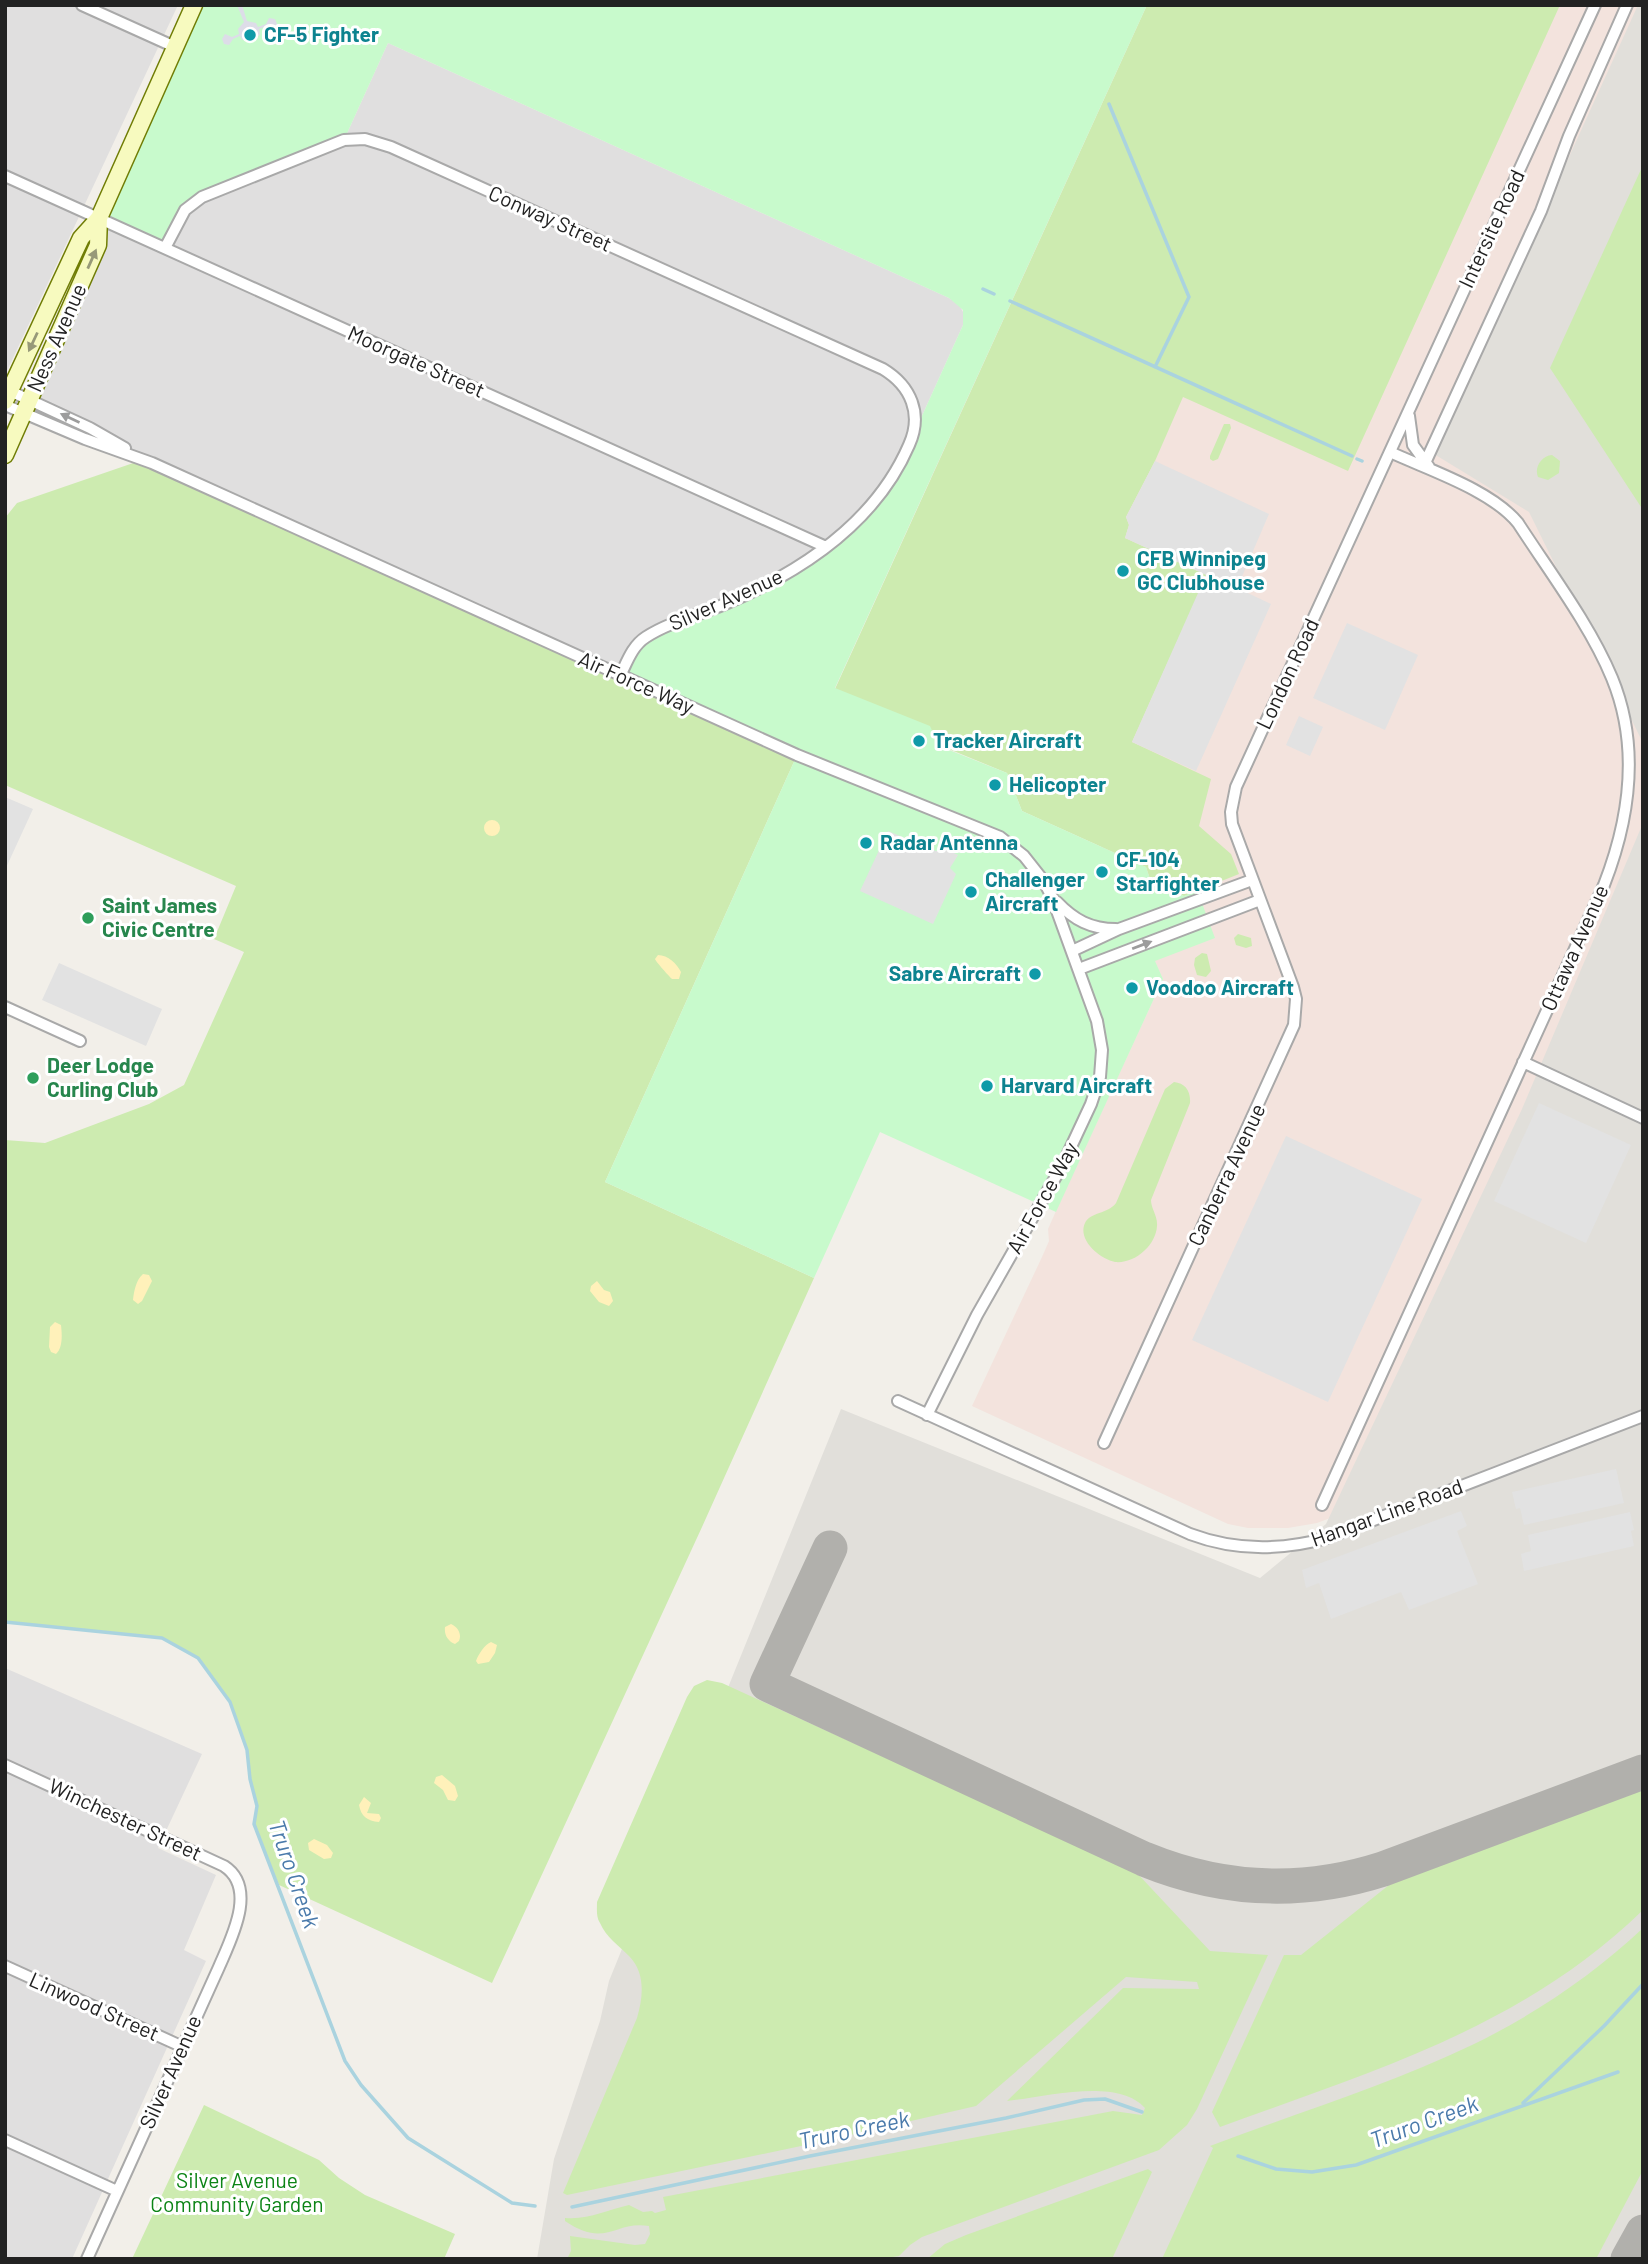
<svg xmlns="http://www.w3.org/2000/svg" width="1648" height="2264" font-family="Barlow,sans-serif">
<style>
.residential{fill:#e0dfdf}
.military{fill:#f3e3dd}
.airport{fill:#e1dfda}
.grass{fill:#cdebb0}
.sand{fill:#fff1ba}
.park{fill:#c8facc}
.parking{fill:#e2e2e2}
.plaza{fill:#dddde8}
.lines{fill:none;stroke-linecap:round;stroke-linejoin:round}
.stream{stroke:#aad3df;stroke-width:3.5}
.taxiway{stroke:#b1b0ac;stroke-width:35}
.street-casing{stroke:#a9a9a9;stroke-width:14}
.secondary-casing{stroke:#707d05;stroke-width:19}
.street{stroke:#fff;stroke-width:10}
.secondary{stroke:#f7fabf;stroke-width:16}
.oneway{fill:#979978}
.oneway2{fill:#9c9c9c}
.culture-dot{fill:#0f9aa8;stroke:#fff;stroke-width:2.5}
.leisure-dot{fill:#2e9e5b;stroke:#fff;stroke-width:2.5}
.labels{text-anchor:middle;stroke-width:6;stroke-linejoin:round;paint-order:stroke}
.culture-label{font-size:21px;font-weight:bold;fill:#0d838f;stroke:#fff;text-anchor:start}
.street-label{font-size:21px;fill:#222;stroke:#fff}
.leisure-label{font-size:21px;font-weight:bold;fill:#27864d;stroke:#fff;text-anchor:start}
.park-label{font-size:21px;fill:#0c8416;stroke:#fff}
.water-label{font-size:23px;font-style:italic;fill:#4a7aab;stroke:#fff}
</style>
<rect width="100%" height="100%" fill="#f2efe9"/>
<!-- residential -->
<path class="residential" d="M5,5h173l-173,370z
M388,43l561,255 11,8 4,8 -1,11 -60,133 -55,72 -228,146 -468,-213 -122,-63 39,-83 30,-99 93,-15 152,-63z
M5,1668l197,86 -44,94 58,27 -32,75 22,11 -134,298h-67z"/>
<!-- military -->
<path class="military" d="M1147,5h496v1395l-326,123 -29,5h-40l-20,-4 -256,-118 70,-149 7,-16 -1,-12 12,-27 103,-223 -232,-501z"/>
<!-- airport -->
<path class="airport" d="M1638,5h5v738l-114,-231 -95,-58z
M1643,823v1436h-1106l17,-100 46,-138 9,-40 232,-572 419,169 66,-54 196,-415z"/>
<!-- grass -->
<path class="grass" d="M1147,5h413l-212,466 -165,-74 -28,64 -29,56 3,8 -4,13 82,37 -75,167 79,37 -12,47 32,28 8,20 -55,22 -33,-14 -5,-15 -124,-56 -15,-38 -68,-28 -104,-56z
M1643,165v345l-93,-142z
M1224,424h6l1,4 -13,31 -5,2 -3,-2v-3z
M1552,455l8,6 -1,12 -11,7 -10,-3c-4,-9 3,-21 14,-22z
M142,460l655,295 -192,427 209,96 -112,249 -210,456 -213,-98 -25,-61 3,-18 -7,-27 -3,-28 -17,-49 -32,-44 -36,-21 -157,-15v-482l40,3 104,-39 35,-19 60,-133 -30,-13 22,-53 -231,-101v-267l12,-15z
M1238,934l13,4 1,8 -6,2 -10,-3 -2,-7z
M1202,953l5,1 4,17 -5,6 -9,-2 -3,-10 1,-7z
M1174,1082c11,1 17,9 16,21l-39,97c0,9 7,16 6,26 -1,19 -22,38 -42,36 -15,-3 -38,-22 -30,-39 5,-11 23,-9 31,-20l49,-114z
M707,1680l15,3 414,189 74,79 58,4 -71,154 -10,16 -28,25 -237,87 -12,8 -11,11 -19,3h-313l4,-8 -1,-15 65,9 10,-1 5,-10 -1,-8c-34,-6 -43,23 -84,-5v-3c24,2 41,-8 64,-13l14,7 9,-1 3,2 11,-3 -3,-13 450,-86 29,4 3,-7c-27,-31 -100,-11 -138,-7l116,-113 76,1 -2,-7 -71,-5 -150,129 -156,36 -253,53 -4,-2 74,-175c6,-20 9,-45 -8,-62 -10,-10 -23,-19 -29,-33 -4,-6 -3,-14 -3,-21l90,-205 7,-11z
M1643,1787v123c-120,117 -270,161 -423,217l-8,-15 72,-157h17l93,-74z
M1643,1928v242l-47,89h-434l51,-111 -3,-2c87,-33 178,-61 262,-101 62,-30 121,-70 171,-117z
M204,2105l115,55 20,18 26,17 90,39 -11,25h-312z
M1148,2169l4,3 -40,87h-185l18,-15 21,-9z"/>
<!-- sand -->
<path class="sand" d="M484 828a8 8 0 1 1 16 0a8 8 0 1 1-16 0Z
M658,955c10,0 19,9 23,17l-2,7h-7c-3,-3 -16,-17 -17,-20z
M143,1274l6,1 3,6 -10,20 -4,3 -5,-4c1,-9 3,-20 10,-26z
M597,1281l7,9 6,2 3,9 -4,5 -10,-4 -9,-11 1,-5z
M55,1322l6,3c1,9 2,23 -5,29l-5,-2 -2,-5 1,-20z
M451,1624c7,3 11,10 8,17l-4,3c-7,-3 -11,-9 -10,-17z
M491,1642l6,3 -2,8 -6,9 -11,2 -2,-3c2,-6 9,-17 15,-19z
M442,1775l13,11 3,10 -3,5 -7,-1 -5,-10 -9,-7 2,-6z
M364,1797l7,6 -4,10 12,1 2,4 -2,4c-12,-1 -18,-6 -20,-17z
M314,1839l13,6 6,8 -2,5 -7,1 -15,-9 -1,-7z"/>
<!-- park -->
<path class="park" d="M194,5h953l-312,683 95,38 9,20 68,27 15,38 124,56 5,15 33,14 13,-6 18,48 -60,23 8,18 -107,233 -176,-80 -66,146 -209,-96 192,-427 -177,-79 17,-31 108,-49 103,-66 55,-72 60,-133v-15l-14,-12 -561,-255 -44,97 -152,63 -27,45 -66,-30z"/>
<!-- parking -->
<path class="parking" d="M1155,461l114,53 -32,74 34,16 -75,167 -64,-29 74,-167 -81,-37 4,-13 -3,-8z
M1347,623l71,32 -33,75 -72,-32z
M1299,716l24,11 -13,29 -24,-11z
M5,797l28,12 -28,61z
M888,831l48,20 10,-2 12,6 -8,13 6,6 -23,50 -73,-33z
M59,963l103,46 -16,37 -104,-46z
M1539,1103l92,42 -45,98 -92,-42z
M1286,1136l136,63 -94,203 -136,-62z
M1616,1469l8,34 -100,22 -4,-17 -4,1 -4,-17z
M1461,1511l6,15 -10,5 21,53 -69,26 -8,-18 -70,27 -12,-36 -13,5 -4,-18z
M1630,1512l4,18 -3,1 3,15 -110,25 -3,-17 10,-3 -3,-16z"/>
<!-- plaza -->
<path class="plaza" d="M237,5h5l5,16 9,2 2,4 8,-3 3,-6 6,1 2,5 -4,5 -6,-3 -8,3 1,5 -4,5 -14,1 -2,-4 -7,3 -4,6 -5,-1 -2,-5 3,-5 7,3 7,-3 -1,-5 6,-7z"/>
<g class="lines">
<!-- stream -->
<path class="stream" d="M1109,104l80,193 -34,70
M983,289l11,5
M1010,301l342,155
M1357,459l5,2
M5,1622l157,16 36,20 32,44 17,48 3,29 7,27 -3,18 91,237 16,24 47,53 104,65 23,3
M1523,2103l81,-77 39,-42
M1238,2156l38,13 36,3 44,-7 262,-93
M572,2207l238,-51 196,-38 78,-18 21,-1 37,13"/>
<!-- taxiway -->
<path class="taxiway" d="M830,1548l-63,136 377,175c78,32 158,36 239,10l260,-97
M1628,2259l15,-27"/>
<!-- street casing -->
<g class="street-casing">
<path id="street" d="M82,5l93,42
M5,176l821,371
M165,248l20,-38 17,-13 142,-57 21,-1 26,8 492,222c28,17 40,45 26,76 -34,79 -108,127 -184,159 -26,11 -56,18 -79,33 -14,9 -19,25 -26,39
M5,392l5,-1 80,37 35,20
M5,405l80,34 67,24 645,292 203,82 24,19 19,24 9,17 45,124 5,29 -2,27 -9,27 -28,60 -86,151 -50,100
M1409,416l4,29 16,22
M1425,463l116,-252 28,-75 58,-131
M1057,902c17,18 34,27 59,27
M1072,951l47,-22 133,-49
M1079,969l181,-69
M5,1007l75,34
M1523,1062l120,56
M898,1401l292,133c45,17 90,17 137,4l316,-122
M1104,1443l190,-418 2,-26 -3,-12 -61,-163 -1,-12 5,-25 359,-782
M1322,1505l282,-620c26,-67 36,-139 8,-207 -22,-53 -63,-107 -94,-155 -27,-33 -89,-53 -128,-71
M5,1765l219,101c34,22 7,73 -5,101l-132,292
M5,1966l178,81
M5,2140l112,51"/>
</g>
<!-- secondary casing -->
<g class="secondary-casing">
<path id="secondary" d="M5,401l76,-163 18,-20 95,-213
M5,455l93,-210 1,-27"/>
</g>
<!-- street -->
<use href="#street" class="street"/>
<!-- secondary -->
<use href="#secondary" class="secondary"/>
</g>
<!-- one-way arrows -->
<defs><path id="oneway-solid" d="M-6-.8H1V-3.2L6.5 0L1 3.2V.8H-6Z" transform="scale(1.75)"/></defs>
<g class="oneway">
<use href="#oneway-solid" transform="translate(92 259) rotate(-66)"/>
<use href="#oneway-solid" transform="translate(33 342) rotate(115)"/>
</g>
<g class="oneway2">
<use href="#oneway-solid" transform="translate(70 418) rotate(-155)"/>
<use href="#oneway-solid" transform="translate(1142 945) rotate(-21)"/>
</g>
<!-- markers -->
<g class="culture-dot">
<circle cx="250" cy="35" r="7"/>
<circle cx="1123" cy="571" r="7"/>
<circle cx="919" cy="741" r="7"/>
<circle cx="995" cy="785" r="7"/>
<circle cx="866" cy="843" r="7"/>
<circle cx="1102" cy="872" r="7"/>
<circle cx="971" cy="892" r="7"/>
<circle cx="1035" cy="974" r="7"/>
<circle cx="1132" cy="988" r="7"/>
<circle cx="987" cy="1086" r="7"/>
</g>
<g class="leisure-dot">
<circle cx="88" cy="918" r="7"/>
<circle cx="33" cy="1078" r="7"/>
</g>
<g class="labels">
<!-- culture labels -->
<g class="culture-label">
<text x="264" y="42">CF-5 Fighter</text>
<text x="1137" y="566">CFB Winnipeg<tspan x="1137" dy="24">GC Clubhouse</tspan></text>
<text x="933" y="748">Tracker Aircraft</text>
<text x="1009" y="792">Helicopter</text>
<text x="880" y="850">Radar Antenna</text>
<text x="1116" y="867">CF-104<tspan x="1116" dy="24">Starfighter</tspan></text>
<text x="985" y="887">Challenger<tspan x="985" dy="24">Aircraft</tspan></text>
<text x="1021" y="981" text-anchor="end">Sabre Aircraft</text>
<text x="1146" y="995">Voodoo Aircraft</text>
<text x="1001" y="1093">Harvard Aircraft</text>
</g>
<!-- street labels -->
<g class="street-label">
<text transform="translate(550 219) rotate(24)" y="7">Conway Street</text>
<text transform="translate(1492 229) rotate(-65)" y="7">Intersite Road</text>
<text transform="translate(57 338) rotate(-66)" y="7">Ness Avenue</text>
<text transform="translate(416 362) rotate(24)" y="7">Moorgate Street</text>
<text transform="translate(726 600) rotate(-24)" y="7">Silver Avenue</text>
<text transform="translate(1288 674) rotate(-65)" y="7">London Road</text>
<text transform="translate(636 683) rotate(24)" y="7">Air Force Way</text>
<text transform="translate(1575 948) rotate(-66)" y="7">Ottawa Avenue</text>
<text transform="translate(1227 1175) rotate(-65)" y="7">Canberra Avenue</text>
<text transform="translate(1043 1198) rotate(-61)" y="7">Air Force Way</text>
<text transform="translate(1387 1513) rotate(-20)" y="7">Hangar Line Road</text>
<text transform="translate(125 1820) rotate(25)" y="7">Winchester Street</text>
<text transform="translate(94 2007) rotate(24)" y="7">Linwood Street</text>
<text transform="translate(171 2072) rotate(-66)" y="7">Silver Avenue</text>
</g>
<!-- leisure labels -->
<g class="leisure-label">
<text x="102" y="913">Saint James<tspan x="102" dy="24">Civic Centre</tspan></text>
<text x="47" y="1073">Deer Lodge<tspan x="47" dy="24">Curling Club</tspan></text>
</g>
<!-- park labels -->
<g class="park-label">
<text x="237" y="2188">Silver Avenue<tspan x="237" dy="24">Community Garden</tspan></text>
</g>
<!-- water labels -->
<g class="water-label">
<text transform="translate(294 1874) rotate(71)" y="8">Truro Creek</text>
<text transform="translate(1424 2122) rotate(-20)" y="8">Truro Creek</text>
<text transform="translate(854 2130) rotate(-12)" y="8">Truro Creek</text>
</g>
</g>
<!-- border -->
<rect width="1648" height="2264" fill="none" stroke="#222222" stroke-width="14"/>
</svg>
